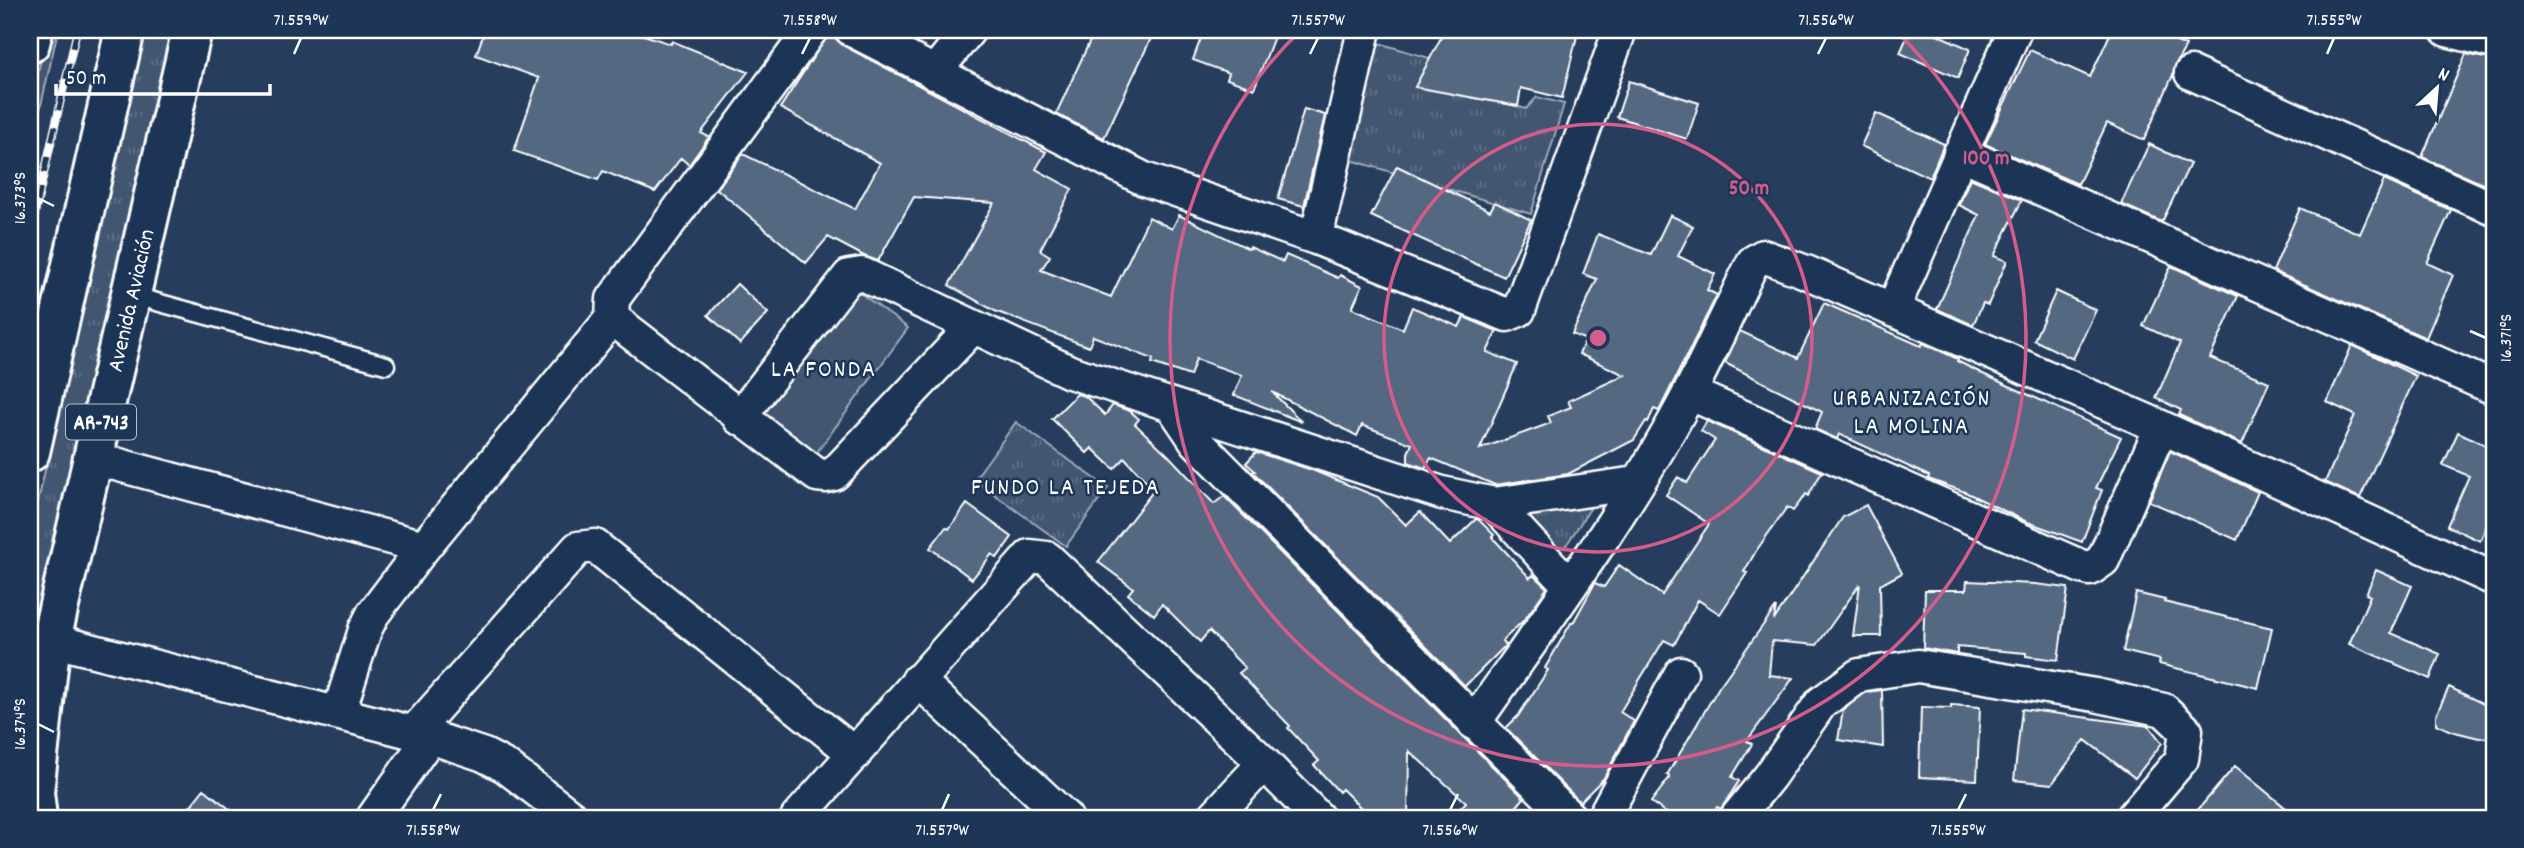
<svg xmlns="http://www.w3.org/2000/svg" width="2524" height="848" font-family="Dekko,sans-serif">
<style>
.grass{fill:url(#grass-tufts);stroke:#a0aab8;stroke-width:2}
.park{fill:#425672;stroke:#a0aab8;stroke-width:2}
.building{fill:#556781;stroke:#fff;stroke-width:2}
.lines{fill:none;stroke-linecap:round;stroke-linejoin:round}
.service-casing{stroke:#fff;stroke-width:21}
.minor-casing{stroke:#fff;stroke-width:37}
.secondary-casing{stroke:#fff;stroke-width:44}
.primary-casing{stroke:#fff;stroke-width:44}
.service{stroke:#1d3557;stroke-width:16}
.minor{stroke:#1d3557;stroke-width:32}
.secondary{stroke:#1d3557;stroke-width:38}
.primary{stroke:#1d3557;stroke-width:38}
.rail-casing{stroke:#fff;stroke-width:8}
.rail{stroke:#1d3557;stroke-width:5;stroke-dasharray:16;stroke-linecap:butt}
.ticks{fill:none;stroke:#fff;stroke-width:2.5}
.ring{fill:none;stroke:#d45d8c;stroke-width:3.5}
.labels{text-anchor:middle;stroke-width:5;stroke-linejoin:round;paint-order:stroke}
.shield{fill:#1d3557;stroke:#bbc2cd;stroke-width:2}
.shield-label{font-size:21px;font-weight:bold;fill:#fff}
.street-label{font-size:23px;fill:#fff;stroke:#1d3557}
.neighbourhood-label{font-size:24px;letter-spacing:2px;fill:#fff;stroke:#1d3557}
.centre{fill:#d45d8c;stroke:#1d3557;stroke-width:3.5}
.ring-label{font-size:21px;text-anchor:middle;font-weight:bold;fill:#d45d8c;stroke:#1d3557;stroke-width:5;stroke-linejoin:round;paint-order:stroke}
.neatline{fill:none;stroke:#fff;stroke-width:2.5}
.ticks-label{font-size:18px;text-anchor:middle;fill:#fff}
</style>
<defs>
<pattern id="grass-tufts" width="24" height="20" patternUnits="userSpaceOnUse" patternTransform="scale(1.75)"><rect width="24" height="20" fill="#425672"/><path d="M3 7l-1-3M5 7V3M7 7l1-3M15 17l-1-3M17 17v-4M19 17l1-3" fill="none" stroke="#5e6f87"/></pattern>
</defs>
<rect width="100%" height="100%" fill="#263d5e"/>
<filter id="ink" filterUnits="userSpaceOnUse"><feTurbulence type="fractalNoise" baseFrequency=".0143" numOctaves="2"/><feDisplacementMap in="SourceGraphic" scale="14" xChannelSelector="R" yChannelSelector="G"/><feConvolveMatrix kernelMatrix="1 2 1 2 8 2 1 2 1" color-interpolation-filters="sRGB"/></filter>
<g filter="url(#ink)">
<!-- grass -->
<path class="grass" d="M48,30h10l-28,124v-47z
M144,30h31l-145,629v-122z
M1352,35l87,26 -6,20 93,28 11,-12 27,7 -33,110 -213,-64z
M1016,422l92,66 -42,58 -92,-66z
M1597,498l-32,49 -14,1 -38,-33z"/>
<!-- park -->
<path class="park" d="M834,274l74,54 -96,131 -75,-55z"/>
<!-- building -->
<path class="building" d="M485,30h144l42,14 1,-3 76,31 -47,61 8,4 -20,28 -8,-7 -26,34 -52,-21 -5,9 -84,-29 25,-73 -63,-23z
M1095,30h60l-51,108 -48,-24z
M1204,30h11l21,8 3,-8h23l13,4 -21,55 -27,-10 2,-6 -36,-13z
M1445,30h106l26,6 -15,62 -41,-10 -3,18 -103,-19z
M1910,30h17l43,19 -12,29 -58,-25z
M2112,30h38l36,16 -11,19 -2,10 -29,65 -37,-17 -29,61 -93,-40 45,-94 60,27z
M829,33l15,13 202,106 -10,17 36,20 -32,61 10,6 -9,14 70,27 38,-80 23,12 7,-14 70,34 1,-2 33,15 3,-7 52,23 2,-3 22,11 -10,22 51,21 9,-22 47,20 5,-10 33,14 -10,21 30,12 -37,85 71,-26 -3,-7 23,-9 -3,-6 57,-26 -46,-21 7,-14 -14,-6 25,-55 -14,-5 15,-40 53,21 19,-40 23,11 -15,30 37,18 -8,16 10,5 -58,116 -5,-2 -6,13 -2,-1 -12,19 -66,34 -73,11 -64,-27 -6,10 -17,-6v-9l4,-9 -50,-19 -5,11 -85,-44 30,30 -68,-27 8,-20 -46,-16 -6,17 -38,-13 1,-4 -60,-23 -4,11 -94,-36 -46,-26 45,-82 -80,-6 -36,64 -14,-5 -36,-19 -22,26 -89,-74 26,-35 112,55 25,-46 -100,-55z
M2466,54l28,6v129l-72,-32z
M1629,81l70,22 -12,36 -70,-22z
M1304,109l21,6 -21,91 -26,-7z
M1876,113l68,31 -14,34 -69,-32z
M2149,144l41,20 -28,58 -41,-18z
M1397,166l93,45 5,-9 36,18 -27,57 -133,-61z
M1970,178l52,22 -28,56 13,5 -19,44 -5,-2 -10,22 -36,-16 42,-94 -20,-10z
M2384,180l67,30 -24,53 26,12 -27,63 -153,-67 27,-63 60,26z
M2171,266l67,30 -28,62 59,24 -27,62 -63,-29 2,-5 -25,-12 24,-55 -37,-17z
M737,284l31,29 -28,31 -32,-29z
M2056,291l40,19 -23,49 -39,-19z
M1824,303l97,43 2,-3 35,16 -1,2 26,13 138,63 -25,51 6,2 -20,52 -57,-21 -60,-29 -37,-13 1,-3 -90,-42 -2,5 -22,-10 7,-17 -97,-49 15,-32 58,27z
M2352,345l64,31 -56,122 -35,-16 30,-67 -28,-13z
M1077,394l8,2 20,19 8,-10 17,6 9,8 -4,5 33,31 46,49 10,-8 300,302 -17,20h-55l14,-16 -57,-51 -1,67h-37l-29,-29 -3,3 -25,-27 5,-4 -31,-33 2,-2 -51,-53 6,-5 -36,-37 -9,11 -38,-38 -8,11 -26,-21 5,-6 -35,-26 56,-72 -29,-32 -11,11 -22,-21 -5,5 -35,-34z
M1707,421l115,51 -14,24 -2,-2 -13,17 -6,-4 -31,44 -12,21 3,1 -27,41 -22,-14 -24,45 -10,-5 -44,72 14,9 -30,57 -24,24 -74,-74 12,-12 30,-46 -3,-2 26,-45h2l22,-40 9,4 15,-22 43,30 47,-71 -43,-29 12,-18 9,6 28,-43 -14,-9z
M2458,432l36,17v61l-14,31 -33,-15 22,-50 -26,-11z
M2170,451l88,41 -21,48 -88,-39z
M1256,452l56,18 66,27 28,28 14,-13 30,32 26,-25 3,1 15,15 -2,2 38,41 3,-3 14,13 -22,31 -23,22 4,4 -41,41 -212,-214 2,-1 -9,-8z
M967,504l45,33 -15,21 -5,-4 -20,25 -42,-31 16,-21 3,2z
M1866,505l36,68 -22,12 1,51h-28l7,-52 -43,61 -45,-4 -3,34 24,3 -46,63 5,3 -20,33 7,4 -18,28 -4,-2 -8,11h-36l-22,-16 19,-25 -3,-2 52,-88 57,-80 -2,13 69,-103z
M2376,570l36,16 -21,47 49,21 -10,25 -81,-35 21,-48 -4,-2z
M1967,581l68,3 33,4 -10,72 -32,-4v-3l-69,-6v7l-34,-6 2,-58h41z
M2136,593l29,7 -1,2 108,26 -14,60 -99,-24 1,-4 -37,-9z
M2449,687l45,22v28l-15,1 -28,-7 -15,-7v-9z
M1882,690l1,57 -45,-7 5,-30 23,-18z
M1951,705l29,2 -3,73 -58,-3 2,-70 30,1z
M2022,709l127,17 13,17 -27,35 -50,-38 -33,44 -38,-4z
M2235,766l63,52h-107z
M204,789l37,29h-60z"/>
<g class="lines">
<!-- service casing -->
<g class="service-casing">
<path id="service" d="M131,295l255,70"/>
</g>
<!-- minor casing -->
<g class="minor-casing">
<path id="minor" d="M852,30l292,149 172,59 191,77 12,-5 101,-280
M2447,30l47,12
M934,73l35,-43
M2191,73l303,136
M1960,153l534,235
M1316,238l48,-208
M1893,309l122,-279
M612,318l205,157 9,1 8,-2 139,-147
M1173,407l23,34 374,377
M739,418l110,-142 13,-2 208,98 372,121 52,11 142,-21
M2161,427l333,152
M93,458l331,89
M1494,504l76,82
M51,640l379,97 54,18 21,11 68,52
M918,680l148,138
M339,712l26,-82 8,-16 51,-67 188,-229 1,-19 198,-269
M1474,723c75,-107 155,-214 216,-331 22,-43 42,-87 63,-130l10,-6 43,16 355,155 -58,133 -13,9 -8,-2 -393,-174
M414,732l164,-184 17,-2 260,208
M373,818l57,-81
M797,818l233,-262 17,2 217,205 54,55
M1213,818l51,-55
M1603,818l78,-145
M1736,818l34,-42 51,-73 38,-28 59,-9 177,29 69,15 22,21 -4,28 -50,59"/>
</g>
<!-- secondary casing -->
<g class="secondary-casing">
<path id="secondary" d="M30,43l3,-13"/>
</g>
<!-- primary casing -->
<g class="primary-casing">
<g id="primary">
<path d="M30,452l95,-422"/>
<path id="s1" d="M37,818l-3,-26 17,-152 141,-610"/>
</g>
</g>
<!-- service -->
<use href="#service" class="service"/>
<!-- minor -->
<use href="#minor" class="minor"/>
<!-- secondary -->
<use href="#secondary" class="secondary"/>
<!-- primary -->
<use href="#primary" class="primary"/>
<!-- rail casing -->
<g class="rail-casing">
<path id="rail" d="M30,235l47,-205"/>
</g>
<!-- rail -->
<use href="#rail" class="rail"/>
</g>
</g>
<!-- ticks -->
<path class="ticks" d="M294,54l7,-16M802,54l8,-16M1310,54l8,-16M1818,54l8,-16M2327,54l7,-16M38,198l16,8M2470,331l16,7M38,724l16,8M433,810l8,-16M942,810l7,-16M1450,810l8,-16M1958,810l8,-16"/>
<!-- distance rings -->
<g class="ring">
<circle cx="1598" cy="338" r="214"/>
<path d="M1895 30A428 428 0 1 1 1301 30"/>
</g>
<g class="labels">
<!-- shield labels -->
<rect class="shield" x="66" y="404.5" width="70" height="35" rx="5"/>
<g class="shield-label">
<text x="101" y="429">AR-743</text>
</g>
<!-- street labels -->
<g class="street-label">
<text dy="8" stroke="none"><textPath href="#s1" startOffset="528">Avenida Aviación</textPath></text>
</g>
<!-- neighbourhood labels -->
<g class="neighbourhood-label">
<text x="824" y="376">LA FONDA</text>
<text x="1912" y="405">URBANIZACIÓN<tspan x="1912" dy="28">LA MOLINA</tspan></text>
<text x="1066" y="494">FUNDO LA TEJEDA</text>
</g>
</g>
<circle cx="1598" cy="338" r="10" class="centre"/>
<g class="ring-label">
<text x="1986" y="164">100 m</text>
<text x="1749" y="194">50 m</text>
</g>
<!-- margin -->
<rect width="2524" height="848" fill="none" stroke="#1d3557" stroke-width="77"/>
<!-- north arrow -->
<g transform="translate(2437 88) rotate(26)" stroke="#1d3557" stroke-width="5" paint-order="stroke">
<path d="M0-5L12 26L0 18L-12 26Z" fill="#ffffff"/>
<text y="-10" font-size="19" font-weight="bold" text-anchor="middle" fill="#ffffff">N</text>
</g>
<!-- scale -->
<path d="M56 84v10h214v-10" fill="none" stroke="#ffffff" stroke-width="3.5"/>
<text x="66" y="84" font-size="21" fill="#ffffff" stroke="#1d3557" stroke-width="5" paint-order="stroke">50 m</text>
<rect x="38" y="38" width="2448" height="772" class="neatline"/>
<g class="ticks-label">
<text x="301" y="25">71.559°W</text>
<text x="810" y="25">71.558°W</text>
<text x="1318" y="25">71.557°W</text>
<text x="1826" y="25">71.556°W</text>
<text x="2334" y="25">71.555°W</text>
<text transform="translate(19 198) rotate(-90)" y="6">16.373°S</text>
<text transform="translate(2505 338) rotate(-90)" y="6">16.371°S</text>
<text transform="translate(19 724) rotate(-90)" y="6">16.374°S</text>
<text x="433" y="835">71.558°W</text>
<text x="942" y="835">71.557°W</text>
<text x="1450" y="835">71.556°W</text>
<text x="1958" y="835">71.555°W</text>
</g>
</svg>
